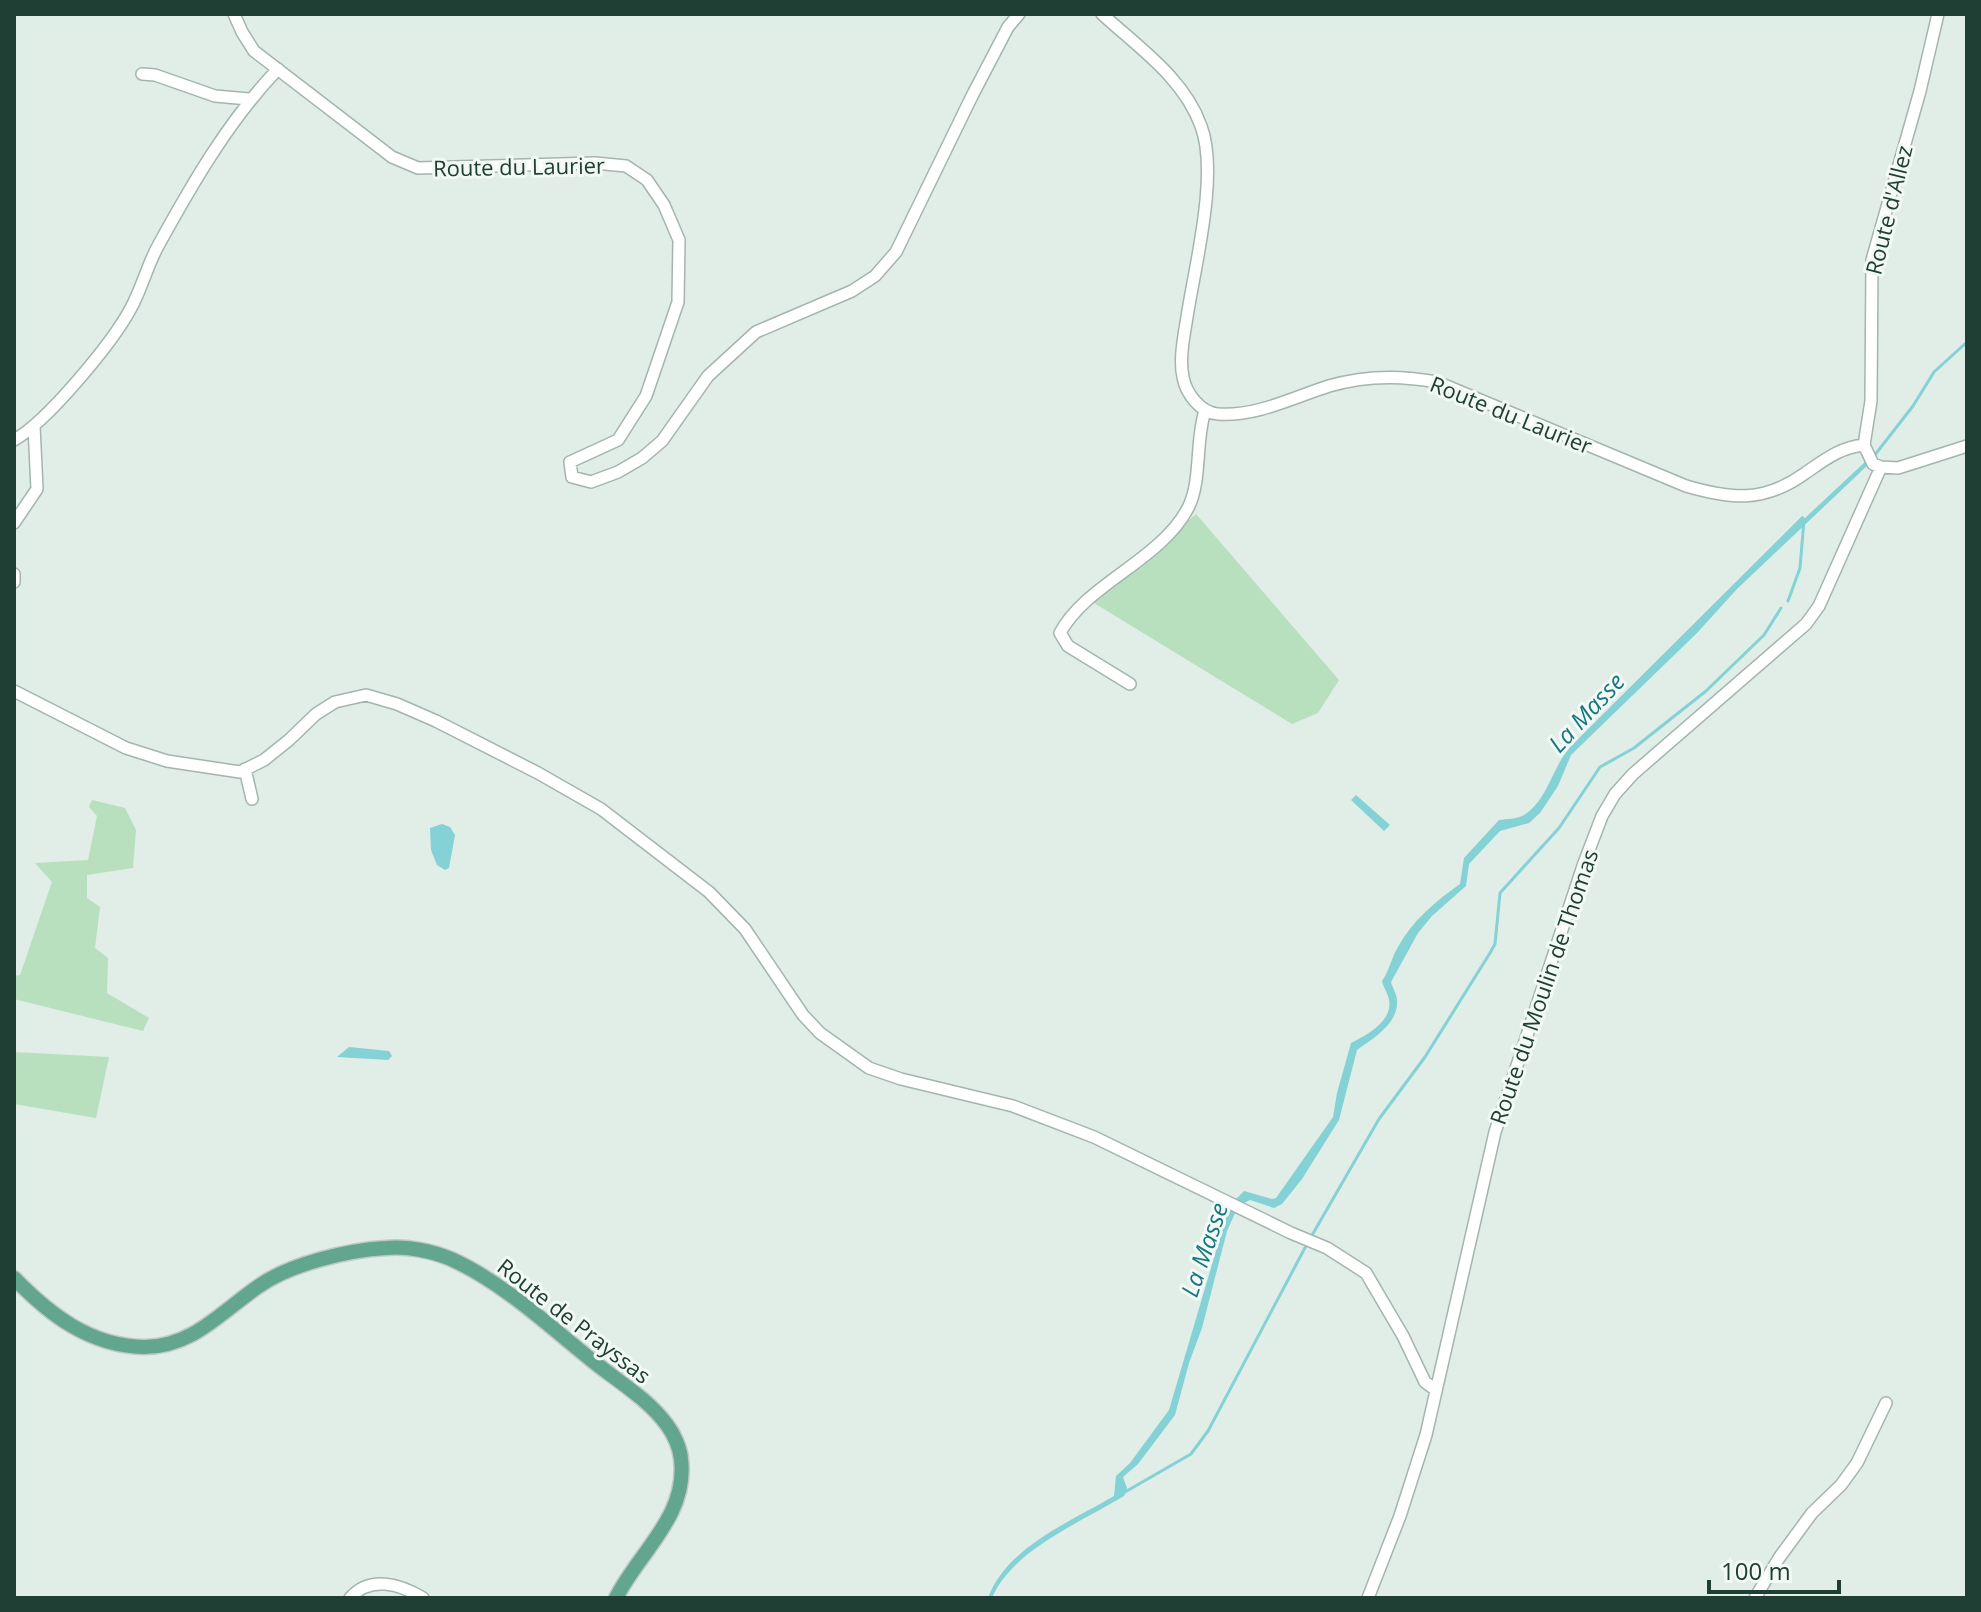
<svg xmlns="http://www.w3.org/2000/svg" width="1981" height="1612" font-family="'Open Sans',sans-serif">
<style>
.green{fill:#b8e0bf}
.water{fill:#84d1d6}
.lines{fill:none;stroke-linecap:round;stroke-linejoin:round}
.stream{stroke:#84d1d6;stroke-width:3}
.minor-casing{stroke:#a3b5ae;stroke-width:14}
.major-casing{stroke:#c1c9c6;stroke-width:17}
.minor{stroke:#fff;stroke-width:11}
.major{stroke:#62a68f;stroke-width:14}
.labels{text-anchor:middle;stroke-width:6;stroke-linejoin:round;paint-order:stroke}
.street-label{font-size:22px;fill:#203f34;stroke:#f2f9f5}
.water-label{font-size:24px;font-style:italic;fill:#157780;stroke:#f2f9f5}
</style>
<rect width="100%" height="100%" fill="#e1ede7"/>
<!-- green -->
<path class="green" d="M1196,514l143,166 -21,33 -26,11 -198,-121z
M92,800l33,8 11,22 -3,38 -46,7v23l13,9 -5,41 13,10 -1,35 42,25 -6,13 -129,-32v-23l6,-1 32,-93 -17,-19 53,-3 9,-44 -8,-9z
M14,1052l95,5 -13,61 -82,-14z"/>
<!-- water -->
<path class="water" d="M1866,461l3,3 -132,125 -40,44 -126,122 -13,31 -18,27 -11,10 -29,8 -31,33 -3,22 -34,30 -14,17 -27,49c1,5 6,12 6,18 2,24 -24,38 -40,50l-18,70 -37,59 -20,25 -8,4 -24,-8 -8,4 -7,-4 9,-9 28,8 4,-1 57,-81 4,-24 14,-50c16,-8 42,-22 38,-43 -1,-7 -6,-13 -7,-19 8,-11 9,-23 16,-34 14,-26 38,-46 62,-63l4,-26 35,-38c8,-1 19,-1 25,-5 24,-15 29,-50 47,-69l231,-230 3,2z
M1356,795l34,30 -6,6 -33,-31z
M442,824l8,3 5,8 -6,33 -4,2 -8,-5 -6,-15 -1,-22z
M349,1047l40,4 3,5 -4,4 -51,-3z
M1229,1207l7,4 -9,20 -25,97 -13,35 -14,52 -37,49 -15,13 4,11 -3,8c-43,26 -113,55 -132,102h-4c19,-51 82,-76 126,-102l2,-20 14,-13 39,-53z"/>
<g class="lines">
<!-- stream -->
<path class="stream" d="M1874,456l39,-50 21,-34 33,-30
M1788,601l12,-33 4,-48
M1311,1237l68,-118 46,-62 65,-104 5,-9 5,-51 59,-65 41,-61 34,-19 72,-57 58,-56 17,-27
M1125,1492l66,-38 17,-23 99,-187"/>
<!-- minor casing -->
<g class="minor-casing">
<path id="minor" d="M234,14l8,18 12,19 138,106 26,11 177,-5 31,3 21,14 17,25 15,35 -1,62 -32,94 -28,44 -48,22 2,15 19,5 27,-10 24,-14 20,-17 46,-65 48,-44 96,-41 23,-15 21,-24 76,-156 36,-69 11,-13
M1102,14c36,33 82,64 99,112 18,48 -6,139 -14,191 -3,19 -8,42 -4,60 3,17 18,36 35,37 38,3 76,-17 111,-28 37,-11 71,-11 108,-4l249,104c45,13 77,17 118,-12 19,-13 36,-27 60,-29
M1938,14l-18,77 -48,169 -1,141 -7,44 9,19 8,3 17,1 69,-22
M142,74l13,1 60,21 34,3
M14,440c33,-18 99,-98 117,-132 11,-20 16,-42 27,-62 34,-62 71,-126 120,-177
M14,523l23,-34 -3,-63
M14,574v8
M1130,684l-62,-38 -8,-13c26,-49 101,-73 128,-125 14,-27 7,-67 17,-97
M14,691l112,57 41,13 73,11 24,-12 25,-20 27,-26 19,-12 31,-7 31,9 39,17 102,52 63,36 108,83 36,37 58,86 17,18 49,35 32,11 112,27 81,31 197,96 36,15 39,25 37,63 22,46 11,8
M245,769l7,30
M350,1598c20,-23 50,-14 73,0
M1368,1598l32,-82 26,-81 69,-303 89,-269 18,-47 13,-22 18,-20 173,-150 13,-18 62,-139
M1755,1598l24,-40 33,-45 29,-28 16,-22 29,-60"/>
</g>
<!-- major casing -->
<g class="major-casing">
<path id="major" d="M14,1278c36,37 76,68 130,69 49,0 78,-36 115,-61 31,-22 89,-36 127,-38 21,-2 46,3 65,11 53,24 98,67 143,103 24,19 55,38 73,63 7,9 13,23 14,34 7,57 -42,93 -65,139"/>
</g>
<!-- minor -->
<use href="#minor" class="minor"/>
<!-- major -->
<use href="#major" class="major"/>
</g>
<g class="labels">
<!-- street labels -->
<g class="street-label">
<text transform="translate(519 167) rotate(-1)" y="8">Route du Laurier</text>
<text transform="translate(1889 210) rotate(-76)" y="8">Route d'Allez</text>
<text transform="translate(1511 415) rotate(22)" y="8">Route du Laurier</text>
<text transform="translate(1544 987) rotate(-71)" y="8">Route du Moulin de Thomas</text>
<text transform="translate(574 1321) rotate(38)" y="8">Route de Prayssas</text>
</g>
<!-- water labels -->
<g class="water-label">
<text transform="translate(1587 713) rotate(-47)" y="8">La Masse</text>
<text transform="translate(1205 1250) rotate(-71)" y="8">La Masse</text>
</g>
</g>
<!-- border -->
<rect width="1981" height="1612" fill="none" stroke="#203f34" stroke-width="32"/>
<!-- scale -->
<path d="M1709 1580v12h130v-12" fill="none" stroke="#203f34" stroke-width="4"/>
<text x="1721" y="1580" font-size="24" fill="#203f34" stroke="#f2f9f5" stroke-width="6" paint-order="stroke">100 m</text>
</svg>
